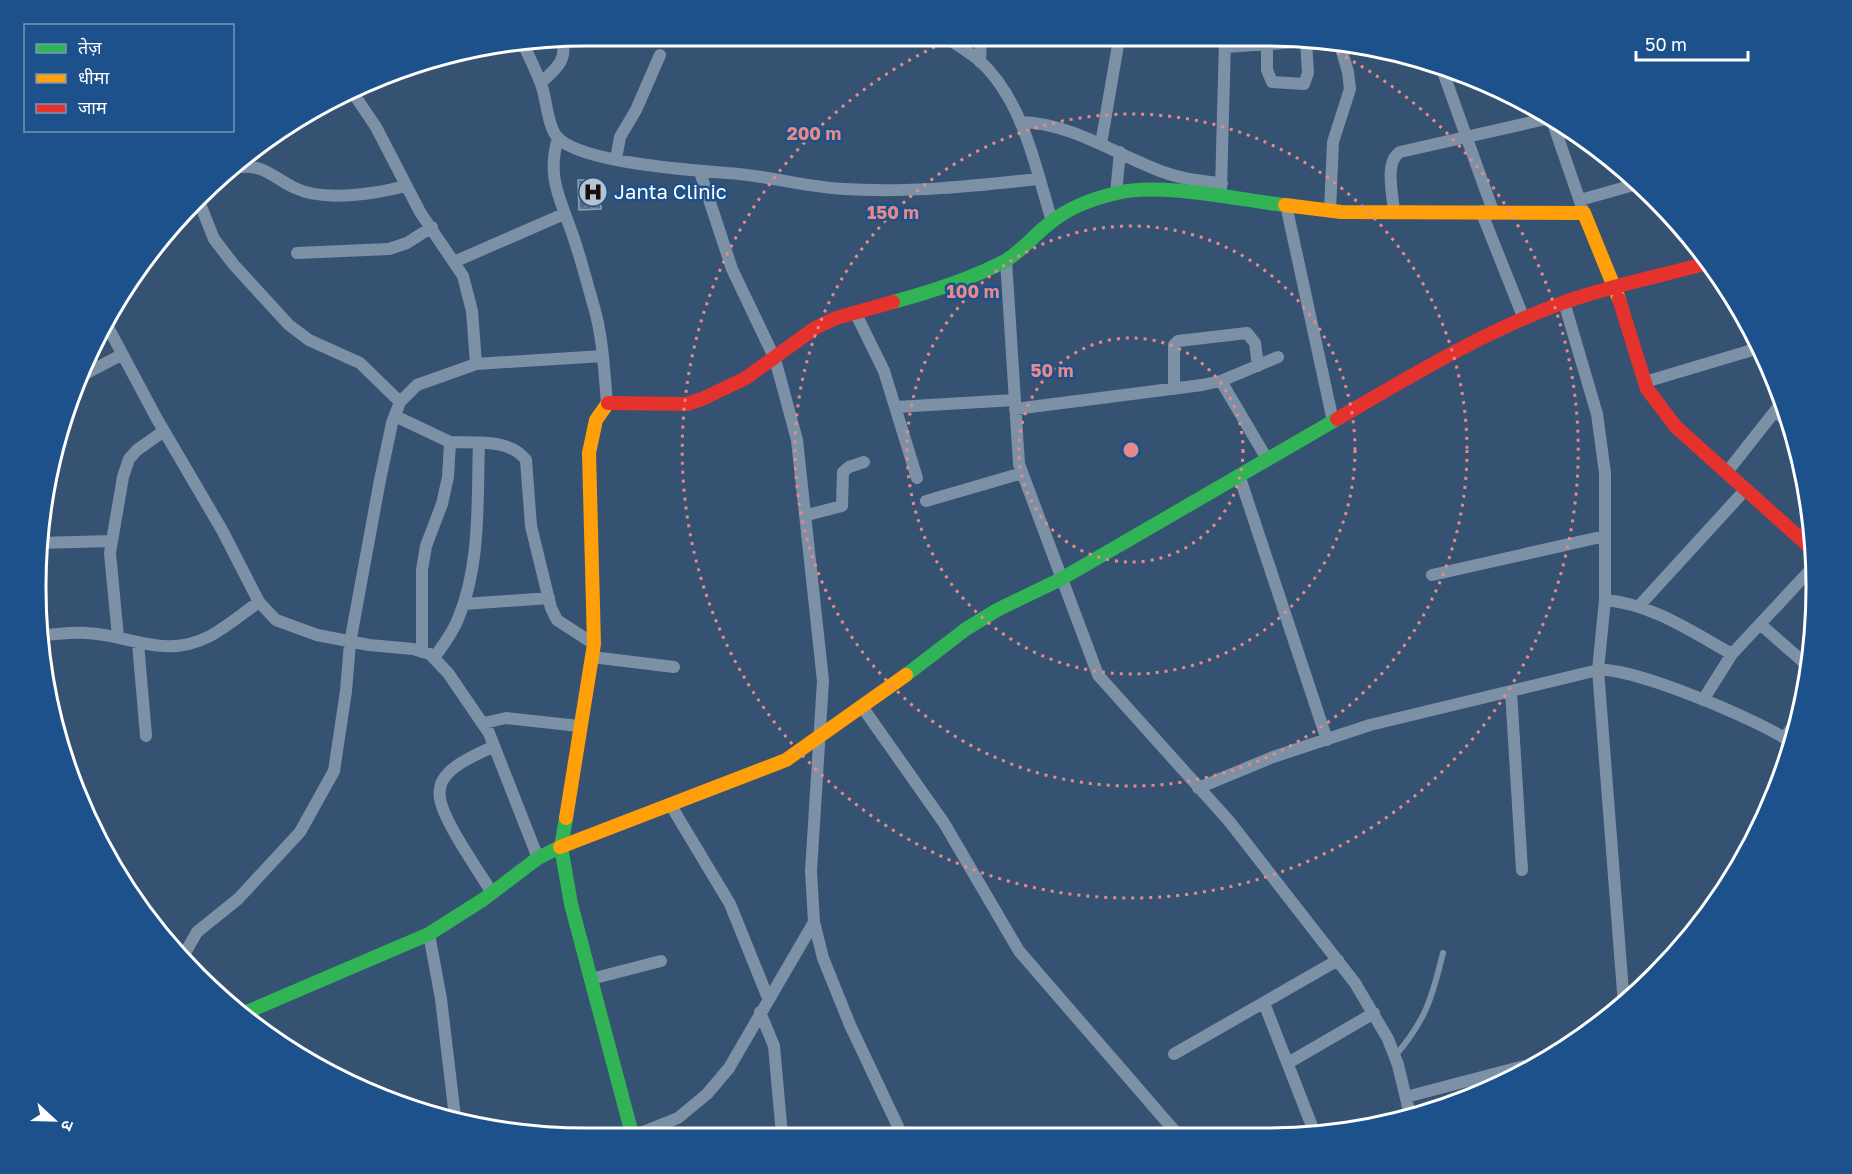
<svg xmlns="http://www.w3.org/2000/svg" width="1852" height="1174" font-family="'Golos Text','Noto Sans Devanagari',sans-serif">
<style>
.building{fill:url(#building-cross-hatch);stroke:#92a2b5;stroke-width:1.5}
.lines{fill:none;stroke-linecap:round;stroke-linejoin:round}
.lane{stroke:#7d91a6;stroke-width:6}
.street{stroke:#7d91a6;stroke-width:12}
.fast{stroke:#30b455;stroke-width:14}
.slow{stroke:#ff9f0a;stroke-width:14}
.jam{stroke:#e5322d;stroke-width:14}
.ring{fill:none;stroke:#e88989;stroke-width:3;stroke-dasharray:3 6}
.labels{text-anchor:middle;stroke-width:5;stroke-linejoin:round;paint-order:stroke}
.poi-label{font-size:20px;fill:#fff;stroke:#1d518b;text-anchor:start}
.rim{fill:none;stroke:#fff;stroke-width:3}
.centre{fill:#e88989;stroke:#1d518b;stroke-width:3}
.ring-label{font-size:18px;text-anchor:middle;font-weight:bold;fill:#e88989;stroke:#1d518b;stroke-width:5;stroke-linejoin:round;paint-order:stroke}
</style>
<defs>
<pattern id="building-cross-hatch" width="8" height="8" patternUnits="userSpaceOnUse" patternTransform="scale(1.5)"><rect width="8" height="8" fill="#546b84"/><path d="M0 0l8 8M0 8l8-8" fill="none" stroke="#6e8196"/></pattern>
</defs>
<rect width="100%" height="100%" fill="#365272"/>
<!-- building -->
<path class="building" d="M578,180h22l1,29 -22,1z"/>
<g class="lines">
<!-- lane -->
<path class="lane" d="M1395,1056c31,-36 37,-58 48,-103"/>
<!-- street -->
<path class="street" d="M947,38c11,8 24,15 34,24 43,41 54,105 71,159
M1267,44v26l5,12 32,2 4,-11 -2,-32
M524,46c6,12 12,25 17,38 6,15 6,44 18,55 27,24 131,31 168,34 39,2 77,14 117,16 65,4 130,-3 194,-10
M1226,47l85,-6
M980,62l1,-24
M1442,69l51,142
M541,83c14,-14 27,-22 21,-43
M353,93l23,34 44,85 43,64 9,35 4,53
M1020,122c52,1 96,33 143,50 19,7 38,9 59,11
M1553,123l31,90
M558,138c-12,40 3,62 15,98 8,23 14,47 21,71 9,31 10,64 13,96
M1101,144l18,-105
M616,159l4,-22 16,-27 24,-55
M240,167c24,-3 35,12 55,21 28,14 81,6 110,-2
M700,172l32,97 43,90 22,81 26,241 -12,190 3,51 9,36 27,67 52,110
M1221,189l4,-149
M1116,193l4,-41
M1580,200l57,-16
M200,204l14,35 20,26 55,60 20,15 51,23 40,39
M1286,205l47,216
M1330,211l3,-69 17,-53 -2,-17 -9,-31
M1481,211l43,108
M1394,212c-1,-17 -10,-50 6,-60l146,-33
M297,253l92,-4 18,-6 25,-16
M1006,260l13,204 79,211 131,146 126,162 33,56 10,26 12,50
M456,261l108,-47
M1564,302l33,112 8,59v127l-7,70 26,335
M855,312l29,59 33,107
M109,329l48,90 65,111 37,72 17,18 41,15 52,10 44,4 17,5 18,19 41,60 49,125
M85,374l36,-19
M1221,381l46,78
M1645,382l114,-34
M1174,389v-44l4,-4 69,-8 8,10 3,23
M896,407l118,-7
M1015,409l187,-24 19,-4 57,-24
M1775,411l15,13
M395,416l55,26 -2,35 -6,27 -16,42 -4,24v82
M450,442c25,1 59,-4 76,18l5,66 20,82 6,12 37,24
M1727,472l56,-71
M1239,475l88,265
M926,501l96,-28
M807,515l35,-9 1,-34 6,-5 15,-5
M39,543l73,-2
M1432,575l173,-39
M1605,600c47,4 87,32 127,54
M464,604l85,-6
M1639,606l107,-117
M1760,624l48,42
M45,635c14,-1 29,-3 42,-2 44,2 77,27 123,3 17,-9 33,-23 49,-34
M118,637l-8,-84 13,-76 6,-18 8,-9 27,-19
M138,643l8,93
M592,657l82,10
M434,658c8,-12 19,-25 24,-39 23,-54 19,-119 21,-176
M1511,691l11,179
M1703,700l29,-46 81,-87
M863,708l81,115 75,128 160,185
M484,723l22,-5 73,8
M1784,738l15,-19
M1198,788l75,-31 97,-32 228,-55c35,-3 164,51 194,73
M670,804l60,100 38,94
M492,893c-13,-22 -49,-72 -52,-95 -1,-5 0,-14 3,-18 9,-16 35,-26 51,-34
M429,934l12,65 14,118
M185,953l12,-21 41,-33 62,-67 34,-61 12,-80 4,-48 30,-163 12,-57 8,-21 17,-17 59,-21 127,-8
M591,979l70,-18
M1264,1003l51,131
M760,1012l14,34 8,89
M1174,1054l164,-94
M1288,1063l86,-50
M1406,1097l118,-31h13
M638,1134l40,-16 29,-24 22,-26 85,-146"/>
<!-- fast -->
<path class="fast" d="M893,302c37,-10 78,-23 112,-41 16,-9 30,-27 45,-38 18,-15 45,-25 67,-30 44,-11 121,7 168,12
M906,675l60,-46 31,-19 64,-31 276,-160
M566,818l-5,29 10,57 61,230
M242,1014l187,-80 55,-35 54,-41 22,-11"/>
<!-- slow -->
<path class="slow" d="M1285,205l56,7 243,1 35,86
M566,818l28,-174 -5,-191 7,-33 12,-17
M560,847l226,-87 120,-85"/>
<!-- jam -->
<path class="jam" d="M1619,299l28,90 29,38 136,122
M608,403l79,1 15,-5 44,-21 69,-50 21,-10 57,-16
M1337,419c72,-42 146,-87 225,-116 47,-17 98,-27 146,-40"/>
</g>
<!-- distance rings -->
<g class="ring">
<circle cx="1131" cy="450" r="112"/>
<circle cx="1131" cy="450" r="224"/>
<circle cx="1131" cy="450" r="336"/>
<path d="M1313 41A448 448 0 1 1 952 39"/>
</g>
<!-- icons -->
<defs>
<g id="hospital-disc" transform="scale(1.5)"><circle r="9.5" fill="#b9c2ce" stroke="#1d518b"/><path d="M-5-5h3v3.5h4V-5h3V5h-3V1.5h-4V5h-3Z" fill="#111"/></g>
</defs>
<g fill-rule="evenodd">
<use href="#hospital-disc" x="593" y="192"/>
</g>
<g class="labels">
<!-- poi labels -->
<g class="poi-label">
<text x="614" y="199">Janta Clinic</text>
</g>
</g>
<!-- crop -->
<path d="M0 0H1852V1174H0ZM586 46H1266A540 540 0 0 1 1806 586V588A540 540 0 0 1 1266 1128H586A540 540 0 0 1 46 588V586A540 540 0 0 1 586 46Z" fill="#1d518b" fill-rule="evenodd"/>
<path class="rim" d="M586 46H1266A540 540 0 0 1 1806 586V588A540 540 0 0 1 1266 1128H586A540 540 0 0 1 46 588V586A540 540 0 0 1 586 46Z"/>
<circle cx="1131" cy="450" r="9" class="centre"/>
<g class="ring-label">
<text x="814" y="140">200 m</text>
<text x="893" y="219">150 m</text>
<text x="973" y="298">100 m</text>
<text x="1052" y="377">50 m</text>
</g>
<!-- legend -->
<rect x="24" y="24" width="210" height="108" fill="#1d518b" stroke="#7797b9" stroke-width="1.5"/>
<rect x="36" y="44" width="30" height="9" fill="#30b455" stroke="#7797b9" stroke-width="1.5"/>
<text x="78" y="54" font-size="18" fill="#ffffff">तेज़</text>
<rect x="36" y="74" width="30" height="9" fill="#ff9f0a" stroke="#7797b9" stroke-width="1.5"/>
<text x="78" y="84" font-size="18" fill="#ffffff">धीमा</text>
<rect x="36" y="104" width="30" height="9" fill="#e5322d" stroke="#7797b9" stroke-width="1.5"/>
<text x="78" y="114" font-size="18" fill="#ffffff">जाम</text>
<!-- north arrow -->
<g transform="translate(54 1120) rotate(112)" stroke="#1d518b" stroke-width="4.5" paint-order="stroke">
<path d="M0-4.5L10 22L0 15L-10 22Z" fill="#ffffff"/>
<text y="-9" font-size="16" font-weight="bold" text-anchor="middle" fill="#ffffff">उ</text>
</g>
<!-- scale -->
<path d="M1636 51v9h112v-9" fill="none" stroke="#ffffff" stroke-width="3"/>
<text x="1645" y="51" font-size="18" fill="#ffffff" stroke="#1d518b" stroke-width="4.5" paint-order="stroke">50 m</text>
</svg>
